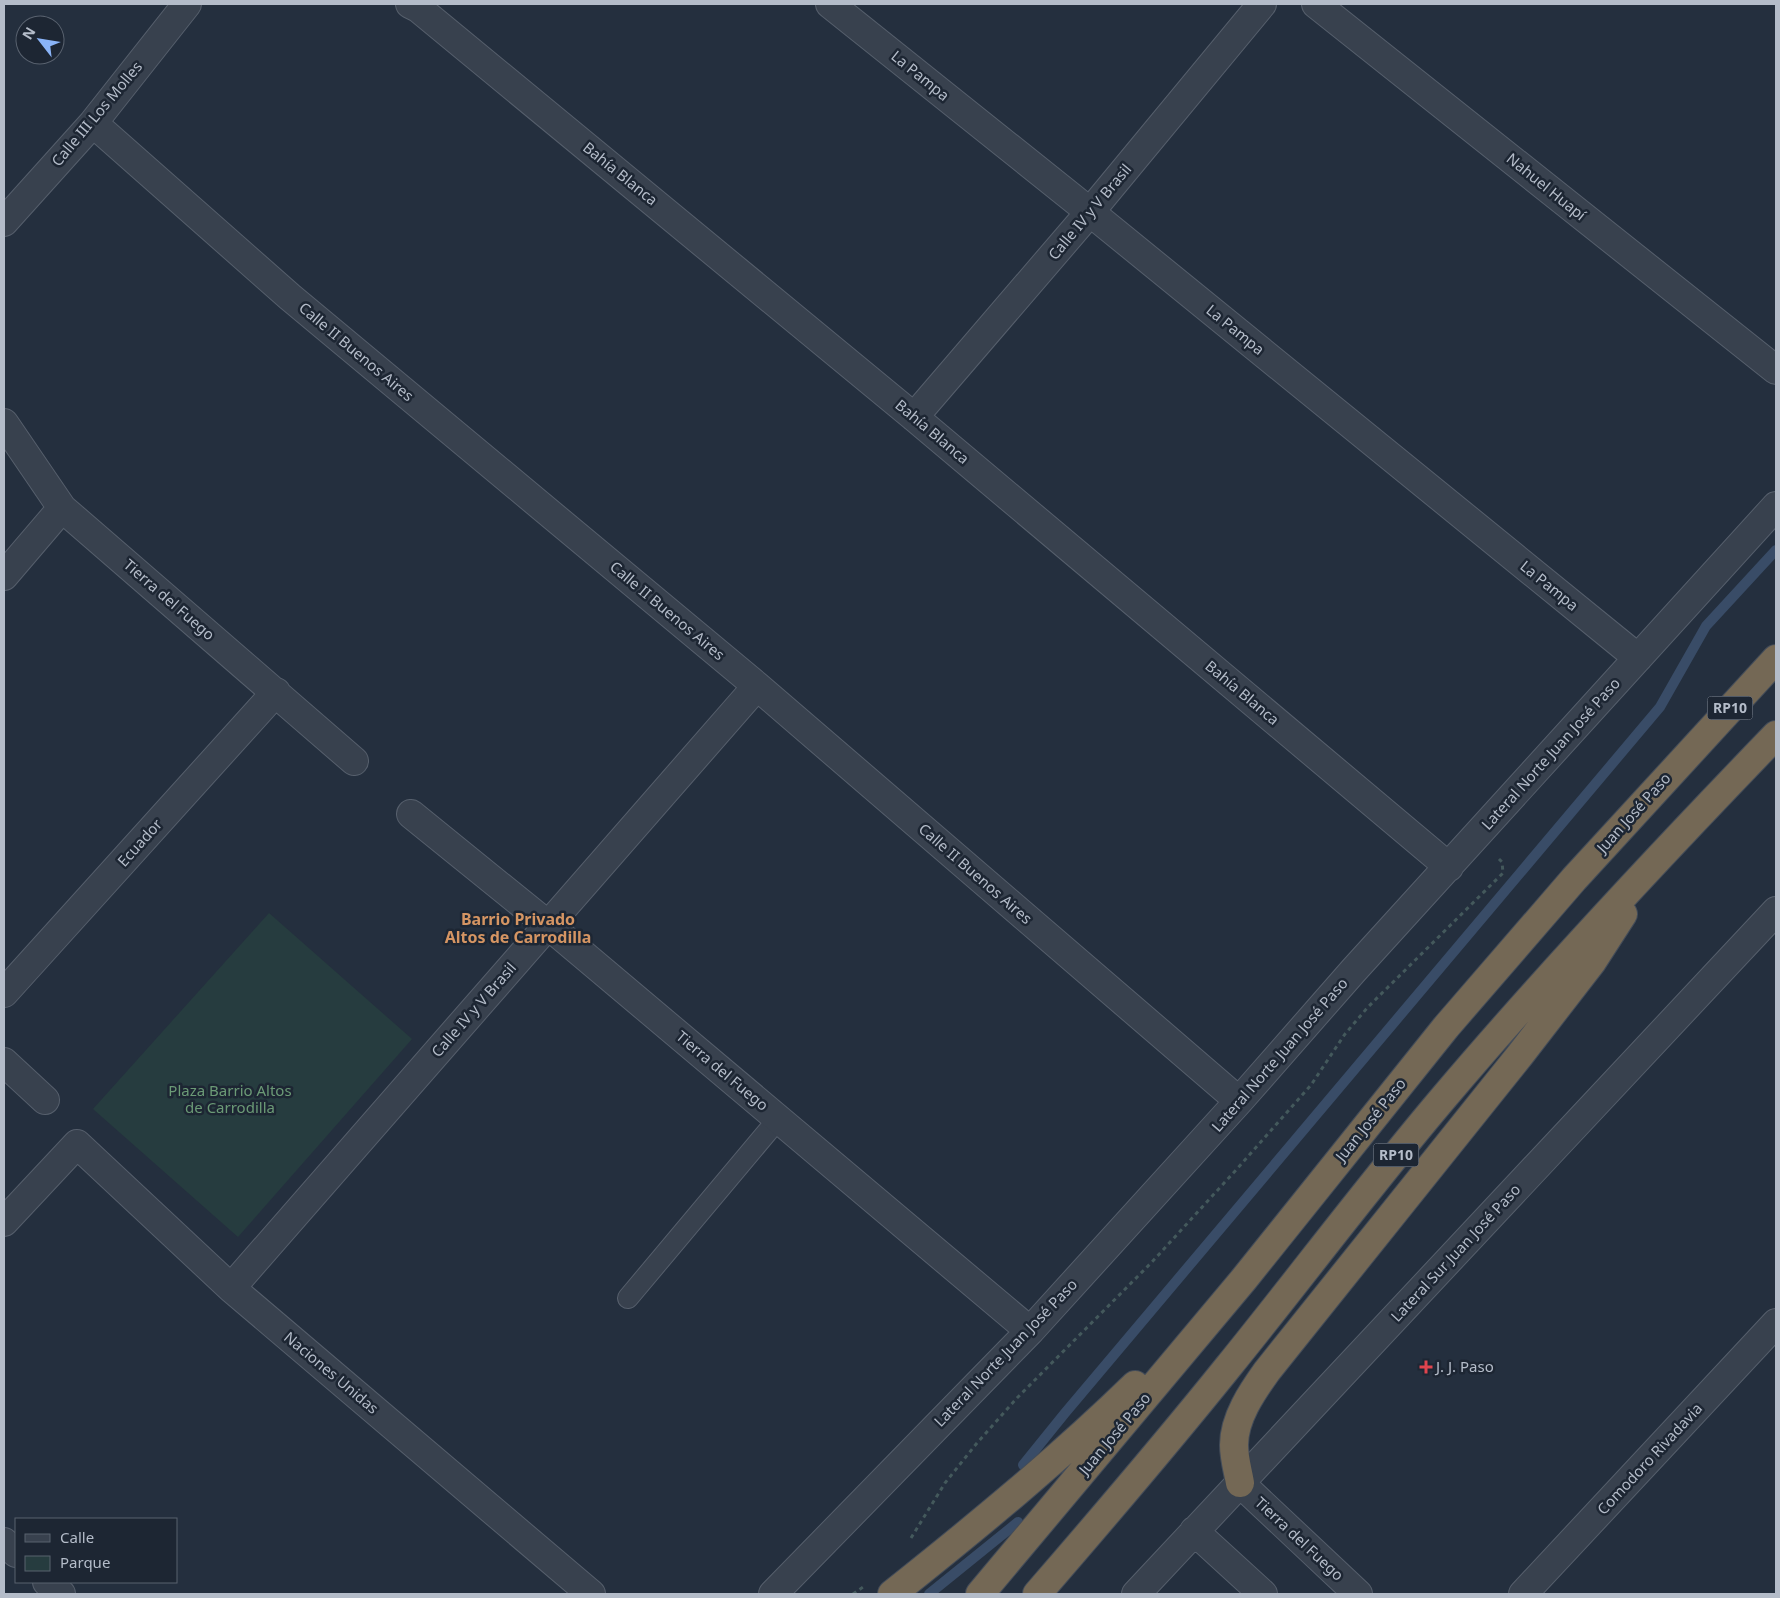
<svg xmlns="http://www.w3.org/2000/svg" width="1780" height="1598" font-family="'Noto Sans',sans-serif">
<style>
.green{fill:#263c3f}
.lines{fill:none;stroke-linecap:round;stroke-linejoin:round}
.stream{stroke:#394c67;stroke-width:10}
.lane-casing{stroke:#565f6c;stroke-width:22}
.street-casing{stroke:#565f6c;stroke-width:30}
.highway-casing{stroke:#434c59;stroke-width:30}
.path{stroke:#44595c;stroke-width:3;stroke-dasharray:4 4;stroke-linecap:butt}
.lane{stroke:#38414e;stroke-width:20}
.street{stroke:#38414e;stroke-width:28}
.highway{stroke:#746855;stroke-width:28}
.health-dot{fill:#e0444e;stroke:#1d2633;stroke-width:2}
.labels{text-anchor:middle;stroke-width:5;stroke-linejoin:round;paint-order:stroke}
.shield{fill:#1d2633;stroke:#878f9c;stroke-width:1}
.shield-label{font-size:14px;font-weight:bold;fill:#b4bcc9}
.street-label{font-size:15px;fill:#b4bcc9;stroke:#1d2633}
.park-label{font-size:15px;fill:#6b9a76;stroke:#1d2633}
.poi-label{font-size:15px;fill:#b4bcc9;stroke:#1d2633;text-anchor:start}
.neighbourhood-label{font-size:16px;font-weight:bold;fill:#d59563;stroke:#1d2633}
</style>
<rect width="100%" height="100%" fill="#242f3e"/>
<!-- green -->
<path class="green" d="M269,913l143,126 -174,198 -145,-128z"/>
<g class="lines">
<!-- stream -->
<path class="stream" d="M1023,1465l42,-52 595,-706 46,-81 70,-76
M929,1594l89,-72"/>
<!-- lane casing -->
<g class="lane-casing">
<path id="lane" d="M628,1298l151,-180"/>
</g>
<!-- street casing -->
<g class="street-casing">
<path id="street" d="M410,4l8,4 496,409 535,450
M830,4l260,208 548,446
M1316,4l460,366
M93,123l197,174 467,389 482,415
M4,222l89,-99 94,-119
M914,417l176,-205 172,-208
M4,423l58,85 292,253
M4,576l58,-68
M411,814l137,111 482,406
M4,993l272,-301
M4,1062l41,38
M4,1222l73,-78 154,144 360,306
M231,1288l526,-602
M1240,1483l118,111
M1194,1531l69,63
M4,1542l12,11
M47,1582l14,12
M773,1594l257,-263 209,-230 115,-131 422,-464
M1136,1594l640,-683
M1523,1594l253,-271"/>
</g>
<!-- highway casing -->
<g class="highway-casing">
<path id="highway" d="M1240,1483c-2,-12 -6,-25 -6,-38 0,-27 18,-53 33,-74l253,-316 72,-93 31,-48
M892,1594c83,-66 167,-135 243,-209
M980,1594l264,-315 202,-252 128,-148 202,-220
M1037,1594c65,-75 129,-150 191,-227 73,-90 142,-183 217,-271 106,-125 218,-244 331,-361"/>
</g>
<!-- path -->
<path class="path" d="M911,1538l34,-55 32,-40 40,-45 135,-136 84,-92 75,-85 34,-51 23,-27 135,-134 -1,-11 -5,-5
M853,1594l10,-7"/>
<!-- lane -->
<use href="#lane" class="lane"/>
<!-- street -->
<use href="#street" class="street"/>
<!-- highway -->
<use href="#highway" class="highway"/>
</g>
<!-- markers -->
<path class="health-dot" d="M1423.5 1359.5h5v5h5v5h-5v5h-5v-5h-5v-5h5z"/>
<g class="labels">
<!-- shield labels -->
<g class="shield">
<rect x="1707.5" y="696.5" width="45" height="23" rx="4"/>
<rect x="1373.5" y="1143.5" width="45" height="23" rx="4"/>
</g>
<g class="shield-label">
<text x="1730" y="713">RP10</text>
<text x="1396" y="1160">RP10</text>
</g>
<!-- street labels -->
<g class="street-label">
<text transform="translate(920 76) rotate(39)" y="5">La Pampa</text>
<text transform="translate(97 114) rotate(-50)" y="5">Calle III Los Molles</text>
<text transform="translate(620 174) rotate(39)" y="5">Bahía Blanca</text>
<text transform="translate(1546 187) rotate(39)" y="5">Nahuel Huapí</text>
<text transform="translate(1090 212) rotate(-50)" y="5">Calle IV y V Brasil</text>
<text transform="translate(1235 330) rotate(39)" y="5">La Pampa</text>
<text transform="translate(356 352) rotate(40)" y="5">Calle II Buenos Aires</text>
<text transform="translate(932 432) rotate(40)" y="5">Bahía Blanca</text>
<text transform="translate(1549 586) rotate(39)" y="5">La Pampa</text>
<text transform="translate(169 600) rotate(41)" y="5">Tierra del Fuego</text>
<text transform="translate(667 611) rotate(40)" y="5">Calle II Buenos Aires</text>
<text transform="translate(1242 693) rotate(40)" y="5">Bahía Blanca</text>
<text transform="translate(1551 754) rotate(-48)" y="5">Lateral Norte Juan José Paso</text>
<text transform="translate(1634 813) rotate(-48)" y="5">Juan José Paso</text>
<text transform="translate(140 843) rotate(-48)" y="5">Ecuador</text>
<text transform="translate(975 874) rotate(41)" y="5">Calle II Buenos Aires</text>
<text transform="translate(474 1010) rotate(-49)" y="5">Calle IV y V Brasil</text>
<text transform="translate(1280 1055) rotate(-49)" y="5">Lateral Norte Juan José Paso</text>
<text transform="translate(722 1071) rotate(40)" y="5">Tierra del Fuego</text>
<text transform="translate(1371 1120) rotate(-51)" y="5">Juan José Paso</text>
<text transform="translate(1456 1253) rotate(-47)" y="5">Lateral Sur Juan José Paso</text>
<text transform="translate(1006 1353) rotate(-46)" y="5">Lateral Norte Juan José Paso</text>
<text transform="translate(331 1373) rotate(40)" y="5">Naciones Unidas</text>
<text transform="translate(1115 1434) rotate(-50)" y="5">Juan José Paso</text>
<text transform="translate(1650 1459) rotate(-47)" y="5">Comodoro Rivadavia</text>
<text transform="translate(1299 1539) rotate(43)" y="5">Tierra del Fuego</text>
</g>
<!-- park labels -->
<g class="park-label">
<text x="230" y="1096">Plaza Barrio Altos<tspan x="230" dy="17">de Carrodilla</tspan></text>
</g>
<!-- poi labels -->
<g class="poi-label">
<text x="1436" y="1372">J. J. Paso</text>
</g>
<!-- neighbourhood labels -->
<g class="neighbourhood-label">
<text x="518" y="925">Barrio Privado<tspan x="518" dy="18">Altos de Carrodilla</tspan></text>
</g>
</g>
<!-- border -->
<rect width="1780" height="1598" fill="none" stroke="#b4bcc9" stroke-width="10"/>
<!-- legend -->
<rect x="15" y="1518" width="162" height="65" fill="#1d2633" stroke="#59626f"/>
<rect x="25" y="1534" width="25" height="8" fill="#38414e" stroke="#59626f"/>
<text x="60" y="1543" font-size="15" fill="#b4bcc9">Calle</text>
<rect x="25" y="1556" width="25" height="15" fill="#263c3f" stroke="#59626f"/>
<text x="60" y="1568" font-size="15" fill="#b4bcc9">Parque</text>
<!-- north arrow -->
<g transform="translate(40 40) rotate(301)"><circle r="24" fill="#1d2633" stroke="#59626f"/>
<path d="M0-4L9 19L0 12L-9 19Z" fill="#8ab4f8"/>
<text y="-8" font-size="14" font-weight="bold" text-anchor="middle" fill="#b4bcc9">N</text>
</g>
</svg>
